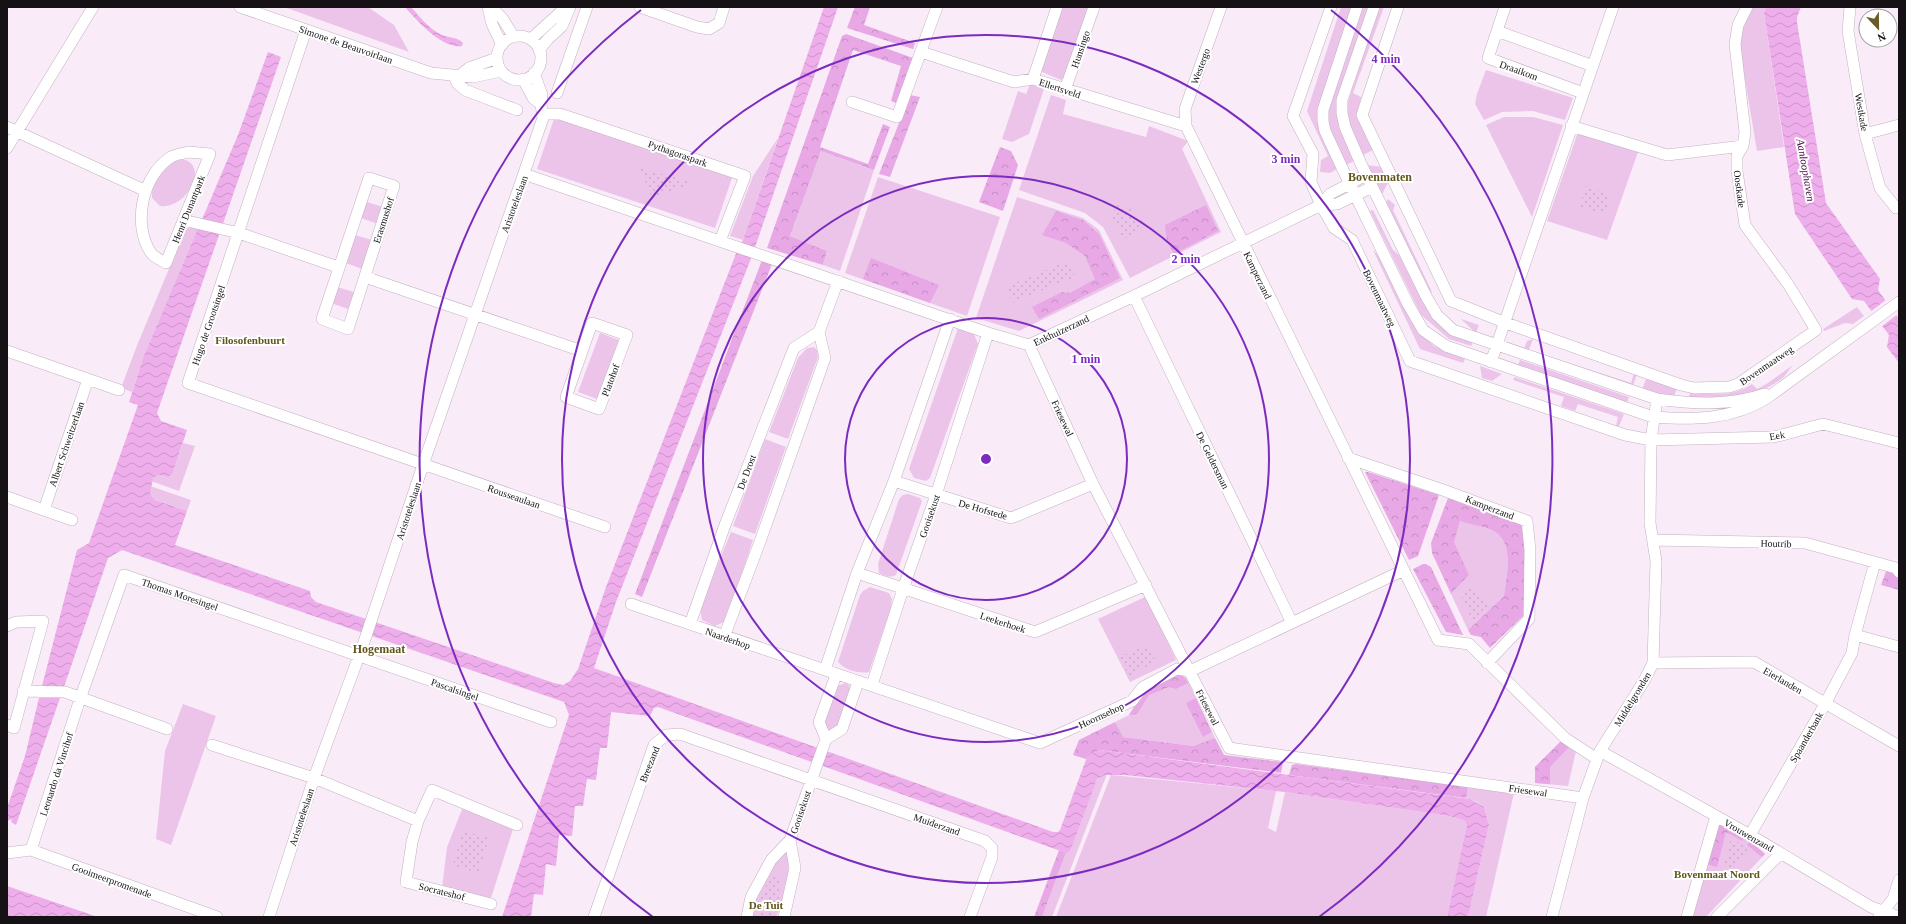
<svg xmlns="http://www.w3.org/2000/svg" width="1906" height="924" font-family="'Times New Roman',serif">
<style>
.green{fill:#ecc4ea}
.forest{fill:url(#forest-crowns)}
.park{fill:url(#park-dots)}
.water{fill:url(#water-waves)}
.pier{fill:#f9ebf8}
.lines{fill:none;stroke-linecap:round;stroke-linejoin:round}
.minor-casing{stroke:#c0b3bf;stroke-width:12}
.minor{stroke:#fff;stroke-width:11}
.ring{fill:none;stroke:#7b2cbf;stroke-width:2}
.labels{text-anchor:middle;stroke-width:4;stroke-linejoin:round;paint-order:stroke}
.street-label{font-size:10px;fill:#151115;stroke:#fff}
.water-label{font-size:11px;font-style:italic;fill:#440b44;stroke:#fff}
.neighbourhood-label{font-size:11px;font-weight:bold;fill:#615619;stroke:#fff}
.quarter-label{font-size:12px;font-weight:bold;fill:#615619;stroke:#fff}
.centre{fill:#7b2cbf;stroke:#fff;stroke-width:2}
.ring-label{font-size:12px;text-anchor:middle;font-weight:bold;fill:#7b2cbf;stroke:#fff;stroke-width:4;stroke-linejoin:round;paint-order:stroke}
</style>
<defs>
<pattern id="forest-crowns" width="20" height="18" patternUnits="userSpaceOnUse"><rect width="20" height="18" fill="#e8a7e5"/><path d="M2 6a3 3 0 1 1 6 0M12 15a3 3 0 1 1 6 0" fill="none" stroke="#c68fc4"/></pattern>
<pattern id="park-dots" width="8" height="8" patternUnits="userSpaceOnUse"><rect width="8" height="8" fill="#ecc4ea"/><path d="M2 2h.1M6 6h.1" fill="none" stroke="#caa7c8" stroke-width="1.8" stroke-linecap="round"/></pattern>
<pattern id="water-waves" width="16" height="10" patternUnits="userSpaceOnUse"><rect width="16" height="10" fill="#eeadeb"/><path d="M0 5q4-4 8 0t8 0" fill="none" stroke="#cb94c9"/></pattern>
</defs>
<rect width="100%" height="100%" fill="#f9ebf8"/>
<!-- green -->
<path class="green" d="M284,7h84l26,18 15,27z
M1062,7h27l-24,69 -4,4 -21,-9z
M1341,7h12l-34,105 18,57 -7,4 -10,-1 1,-12 7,-4 -21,-45z
M1361,7h9l-27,80 11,74 -8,4 -14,-31 -3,-9 -1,-19z
M1379,7h5l-31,86 8,4 -4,21 16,32 -12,6 -13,-35 -1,-16z
M1753,7h13l-2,6 20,134 -27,4 -19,-114z
M1486,70l87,28 -8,22 -32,-9 -31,1 -18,8 -9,-16 2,-10z
M1030,84l14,5 -15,45 -17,8 -10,-3 16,-48 8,3z
M1051,95l15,5 -3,14 83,23 3,-11 39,15 -6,8 39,83 -91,46 -27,-51 -18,-14 -66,-23z
M555,116l178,59 -18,53 -178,-59z
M1504,117h29l30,8 -31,92 -46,-92z
M1578,132l60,20 -31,88 -60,-19z
M778,138l-35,102 -13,-4 23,-60z
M821,151l53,19 -34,101 -17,-6 4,-14 -37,-15z
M181,159c30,4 6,51 -21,47l-8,-8c-1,-18 12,-36 29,-39z
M1366,165l16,2 7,14 -8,15z
M878,177l122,40 -33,99 -122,-43z
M1017,197l66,21 16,12 24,50 -104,51 -43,-13z
M1388,199l7,6 -2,5 39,82h-3l-5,-8 -38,-81z
M367,202l16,5 -5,17 -17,-6z
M1373,210l20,40 6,5 31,59 44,26 -3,6 -22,-7 -28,-24 -51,-104z
M186,228h13l-56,130 -11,34 -11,-4 17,-45z
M355,235l17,5 -10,29 -16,-6z
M1373,250l10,10 37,73 14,13 31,13 -2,4 -43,-14z
M337,287l17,5 -6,17 -17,-6z
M1857,307l7,9 -11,8 -8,-1 -21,8 -1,-2z
M1461,319l18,6 -3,8z
M958,328l16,6 4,10 -48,134 -4,3 -12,-3 -5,-9z
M600,333l19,7 -22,59 -19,-7z
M1533,339l-4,11 102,33 3,-10 3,1 -5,15 -109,-38 4,-10z
M814,347l3,3 1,7 -30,82 -19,-7 29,-74 9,-10z
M1520,360l109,37 -3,8 -109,-37z
M1793,365c-4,4 -7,11 -12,14 -26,21 -61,18 -92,19l1,-5c23,0 42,5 62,-9l5,5 11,-6z
M1480,366l22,8 -10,7 -10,-3z
M1514,377l110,37 -5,12h-3l2,-9 -40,-13 -3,7 -14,-5 3,-9 -51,-17z
M1646,379l31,9 -3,8 -33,-4z
M765,439l21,8 -31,87 -22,-8z
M183,443l12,3 -16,45 -28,-10 2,-3 6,-3 9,2 4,-2z
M150,486l41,14 -4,11 -32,-11 -5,-6z
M908,494l12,4 2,3 -26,74c-6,3 -11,1 -17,-2l-1,-9 21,-65 4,-4z
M1460,521c11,3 26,5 35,11 20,12 11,45 9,64l-36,34 -17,-36 18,-19 -16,-33z
M731,532l22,8 -27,81 -11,5 -13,-6 -2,-12z
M870,587l19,6 3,6 -1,9 -22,64c-10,2 -24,-2 -31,-10l22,-67 3,-4z
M1147,596l29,64 -46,22 -32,-63z
M1186,677l29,61 -22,8 -71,-9 -7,-15 14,-7 14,-22z
M845,683l4,2 2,7 -11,33 -11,8 -6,-12 12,-34z
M183,704l33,12 -45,129 -15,-6 9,-88z
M1561,741l15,10 -8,35 -33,-3v-16z
M1107,774l-55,143h-10l24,-64 5,-4 23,-64 3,-6z
M1111,775l165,16 -8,37 8,4 9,-40 165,24 15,5 2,5 -1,9 -19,82h-391z
M1468,787l46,6 -28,124h-18l21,-92 -5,-18 -7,-5 -11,-4z
M463,807l51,19 -24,75 -48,-13 5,-41z
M1719,823l31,18 15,13 -59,63h-15z
M788,851c2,22 -2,46 -12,66h-25c3,-20 17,-57 37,-66z"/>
<!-- forest -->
<path class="forest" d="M855,7h15l-6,18 51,18 -2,6 -66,-21z
M846,34l67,24 -16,45 -6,-2 10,-35 -48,-16 -33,97 48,17 15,-40 7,3 -16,43 -53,-19 -31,85 37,15 -4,14 -56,-17 75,-212z
M910,95l10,2 -30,80 -11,-3z
M1000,147l11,4 7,14 -15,46 -24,-9z
M1206,205l12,26 -44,23 -7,-13 -2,-16z
M1056,211l27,9 16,14 21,44 -81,41 -7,-12 30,-15 8,1 25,-14 -10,-23 -19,-13 -24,-8z
M871,258l68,27 -9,18 -67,-24z
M762,260l10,4 -130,333 -7,-3z
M1368,472l71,23 -21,61 -9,4 -44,-88z
M1448,498l70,25 4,3 2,7 1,81 -35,34 -9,-11 -10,-2 -3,-5 36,-34c2,-19 11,-52 -9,-64 -9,-6 -24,-7 -35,-11l-6,21 15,33 -18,19 -19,-41 -1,-10z
M1423,564h3l5,3 32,68 -17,-3 -33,-63z
M1887,569c11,4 12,10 12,21l-18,-5z
M1182,674l6,9 -12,6 -7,-2 -20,8 -12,19 -8,1 14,-22 29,-18z
M1196,698l16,34 -9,5 -17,-34z
M1115,722l8,15 70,9 22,-8 9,17 59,7 -2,11 -182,-23 -11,7 -2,2 -13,-4 6,-15z
M1561,741l8,6 -19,20v17l-15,-1v-16z
M1296,764l172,23 -2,11 -177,-23 3,-10z
M1719,823l26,15 -3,3 -16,-9 -9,35 -12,-3z
M1750,841l15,13 -3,3 -15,-12z
M1059,850l7,3 -24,64h-8z"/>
<!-- park -->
<path class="park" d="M640,168l54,15 -42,15z
M1586,186l25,9 -7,20 -25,-8z
M1116,205l14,3 12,23 -19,8 -11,-23z
M1068,261l7,16 -63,25 -6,-15z
M1469,587l6,2 14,14 -4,8 -12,11 -12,-27z
M1148,645l8,17 -27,14 -10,-19z
M463,831l26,7 -11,35 -25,-8z
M1731,838l18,11 -19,20 -6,-4z
M774,876l5,2 2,14 -8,24 -17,1c-2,-15 9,-31 18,-41z"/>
<!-- water -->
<path class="water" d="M405,7h6c8,9 19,23 31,28 7,3 16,2 21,8l-1,3c-20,3 -45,-25 -57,-39z
M824,7h14l-86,249 -136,346 -22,66 459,164h5l2,-2 27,-73 12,-7 371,49 14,8 5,18 -21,92h-21l20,-91 -2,-5 -15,-5 -165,-24 -160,-17h-20l-8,4 -26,70 -2,3 -3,1 -408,-146 -4,1 -4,8 -39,-4 -4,36h-7l-4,32 -9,-1 -4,27h-8l-3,30 -13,-1 -3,31 -10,-2 -3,31 -9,-1 -3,23h-29l67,-202 -5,-13 -442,-152 -14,8 -44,129 -22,-1 35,-136 12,-7 49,-138 -9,-3 14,-44 95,-223 30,-83 13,5 -124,356 4,8 26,9 -15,45 -4,2 -9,-2 -6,3 -3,16 5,6 32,11 -12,34 135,46 1,6 5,5 238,81 9,2 7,-4 8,-12 28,-82 131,-336 6,-11z
M1766,7h35l-4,10v5l29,181 54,76 -2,11 21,29v44l-12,-16 2,-12 -25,-34 -12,-2 -57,-85 -31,-201z
M39,698h21l-44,127 -5,-3 1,-3 -5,2v-13l18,-52z
M7,886l91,31h-91z"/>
<!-- pier -->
<path class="pier" d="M1887,299l11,15 -17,13 -11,-15z"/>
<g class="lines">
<!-- minor casing -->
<g class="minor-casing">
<path id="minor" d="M240,7l191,66 42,4 28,-6
M488,7l4,17 10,21
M491,7l11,11 12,19
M640,7l57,20 12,2 10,-6 5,-16
M1331,7l-38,109 20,38 -2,28 10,23 13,23 18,12 58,121 215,74 26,5 123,-3 49,-13 76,19
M1357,7l-34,103v11l2,10 19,41 64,132 15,26 23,16 207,71c40,3 79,3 114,-19l132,-96
M1374,7l-32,93v13l3,14 16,37 66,134 10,17 16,15 204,69c37,5 73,7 108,-5
M1398,7l-36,108 89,186 55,22 175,62 13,3 35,-1 9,-3 78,-54 -28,-46 -43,-59 -8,-54v-15l6,-10 2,-14 -10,-88 3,-19 9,-18
M1850,7l-2,24 17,103 15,54 16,20 3,-1
M306,30l-118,353 417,144
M1497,31l8,-24
M497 58a22 22 0 1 1 44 0a22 22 0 1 1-44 0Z
M531,39l35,-32
M539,50l9,-11 14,-13 8,-19
M921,52l93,30 19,-3 153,47 252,514 31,4 96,94 32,21
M454,75l3,8 8,7 52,20
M460,75l9,-7 28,-10
M523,79l10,19 8,6
M1033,79l24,-72
M1065,90l29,-83
M557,93l30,-86
M1583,93l-95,-35 9,-27 96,35
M852,102l45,15 40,-110
M543,114h17l185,62 -25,65
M1186,126l-1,-17 36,-102
M1571,126l96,29 76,-9
M7,127l139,64
M1865,134l34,-9
M7,148l86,-141
M189,152l21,2 -44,109c-4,-2 -12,-6 -15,-10 -19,-28 -9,-78 20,-96 5,-3 13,-4 18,-5z
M524,174l464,159 41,12 105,-49 187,-91 16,-1 35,-17
M369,178l25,8 -46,143 -26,-10z
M1321,205l9,-11 36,-19
M183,220l56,13 99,34
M365,277l217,74
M1134,296l158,327
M592,323l35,12 -28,74 -33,-12z
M1029,345l64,139 136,264 354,50
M7,351l112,39
M1491,362l122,-355
M1348,458l95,32 84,31 3,29 -1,69 -42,44
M894,481l117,37 82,-34
M7,497l65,23
M44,510l44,-131
M1653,540l152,3 91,25 3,4
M857,573l178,59 111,-47
M631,604l409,139 92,-42 11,-14 34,-18 13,2 214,-101
M690,624l35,-99 69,-177 25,-16
M7,626l9,-4 27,-1 -29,107 -7,-3
M1855,635l44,12
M724,637l37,-98 64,-181 -6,-26 19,-51
M1653,663l101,-1 145,84
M825,670l32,-97 37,-92 56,-162
M836,675l-17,47 7,17 16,-10 16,-47
M872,685l31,-96 33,-94 52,-162
M23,691l42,1 102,37
M212,745l102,33 104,43 14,-31 85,35
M1600,751l150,84 121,72 28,10
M418,821l-6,21 -6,40 85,22
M1750,835l75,-131 27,-51 3,-18 20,-73
M31,850l49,-151 44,-124 427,147
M7,853l24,-3 186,67
M1879,916l14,-17 6,-19
M269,917l45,-139 49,-133 60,-180 120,-347 -2,-14 1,-9 -8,-22
M594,917l60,-172 12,-10 14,-1 305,107 7,7v9l-22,60
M747,917l4,-20 20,-37 19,-20 36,-101
M784,917l11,-49 -5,-28
M1552,917l31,-119 17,-47 44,-70 9,-18 3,-102 -6,-38 1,-83 6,-41
M1687,917l29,-101
M1717,917l63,-63"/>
</g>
<!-- minor -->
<use href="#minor" class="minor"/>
</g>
<!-- distance rings -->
<g class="ring">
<circle cx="986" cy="459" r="141"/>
<circle cx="986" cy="459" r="283"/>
<circle cx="986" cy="459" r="424"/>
<path d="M653 917A566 566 0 0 1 641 10M1331 10A566 566 0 0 1 1319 917"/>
</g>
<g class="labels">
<!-- street labels -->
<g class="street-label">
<text transform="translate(346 44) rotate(19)" y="4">Simone de Beauvoirlaan</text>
<text transform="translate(1080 49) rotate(-71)" y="4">Hunsingo</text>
<text transform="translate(1200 66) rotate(-70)" y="4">Westergo</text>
<text transform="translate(1519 70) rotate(20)" y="4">Draaikom</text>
<text transform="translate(1060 88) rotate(18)" y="4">Ellertsveld</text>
<text transform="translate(1862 112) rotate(80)" y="4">Westkade</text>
<text transform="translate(678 153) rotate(19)" y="4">Pythagoraspark</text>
<text transform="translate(1740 189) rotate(82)" y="4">Oostkade</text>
<text transform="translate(514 204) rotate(-70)" y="4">Aristoteleslaan</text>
<text transform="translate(188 209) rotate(-68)" y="4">Henri Dunantpark</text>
<text transform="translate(383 220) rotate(-72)" y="4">Erasmushof</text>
<text transform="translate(1258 275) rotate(64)" y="4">Kamperzand</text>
<text transform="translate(1380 298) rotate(64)" y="4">Bovenmaatweg</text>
<text transform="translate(208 325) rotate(-71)" y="4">Hugo de Grootsingel</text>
<text transform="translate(1061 330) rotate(-25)" y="4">Enkhuizerzand</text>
<text transform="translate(1766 365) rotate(-34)" y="4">Bovenmaatweg</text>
<text transform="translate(610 380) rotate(-69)" y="4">Platohof</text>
<text transform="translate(1063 418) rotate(65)" y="4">Friesewal</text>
<text transform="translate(1777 435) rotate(-10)" y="4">Eek</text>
<text transform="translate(66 444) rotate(-71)" y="4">Albert Schweitzerlaan</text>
<text transform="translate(1213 460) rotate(64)" y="4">De Geldersman</text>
<text transform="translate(746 472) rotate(-69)" y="4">De Drost</text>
<text transform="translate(514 496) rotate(19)" y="4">Rousseaulaan</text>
<text transform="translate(1490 507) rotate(21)" y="4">Kamperzand</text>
<text transform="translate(983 509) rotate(16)" y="4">De Hofstede</text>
<text transform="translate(408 511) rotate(-72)" y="4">Aristoteleslaan</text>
<text transform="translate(929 516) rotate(-71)" y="4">Gooisekust</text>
<text transform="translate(1776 543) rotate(1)" y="4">Houtrib</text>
<text transform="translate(180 594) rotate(19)" y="4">Thomas Moresingel</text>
<text transform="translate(1003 622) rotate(18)" y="4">Leekerhoek</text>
<text transform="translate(728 638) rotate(19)" y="4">Naarderhop</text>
<text transform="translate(1783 680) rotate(30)" y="4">Eierlanden</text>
<text transform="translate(455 689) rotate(19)" y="4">Pascalsingel</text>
<text transform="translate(1632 699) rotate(-59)" y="4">Middelgronden</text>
<text transform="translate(1208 707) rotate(63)" y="4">Friesewal</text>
<text transform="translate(1101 715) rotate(-25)" y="4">Hoornsehop</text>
<text transform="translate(1806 737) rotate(-60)" y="4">Spaanderbank</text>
<text transform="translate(649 764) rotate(-68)" y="4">Breezand</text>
<text transform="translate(56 774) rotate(-72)" y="4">Leonardo da Vincihof</text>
<text transform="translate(1528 790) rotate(8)" y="4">Friesewal</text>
<text transform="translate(800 812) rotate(-71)" y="4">Gooisekust</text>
<text transform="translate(301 817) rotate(-72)" y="4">Aristoteleslaan</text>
<text transform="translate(937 824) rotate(19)" y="4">Muiderzand</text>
<text transform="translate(1749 835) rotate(30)" y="4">Vrouwenzand</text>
<text transform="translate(112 880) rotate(20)" y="4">Gooimeerpromenade</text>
<text transform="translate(442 891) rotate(14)" y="4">Socrateshof</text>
</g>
<!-- water labels -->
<g class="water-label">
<text transform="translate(1806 170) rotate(80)" y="4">Aanloophaven</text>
</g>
<!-- neighbourhood labels -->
<g class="neighbourhood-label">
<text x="250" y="344">Filosofenbuurt</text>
<text x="1717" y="878">Bovenmaat Noord</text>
<text x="766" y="909">De Tuit</text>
</g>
<!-- quarter labels -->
<g class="quarter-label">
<text x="1380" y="181">Bovenmaten</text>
<text x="379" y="653">Hogemaat</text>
</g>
</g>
<circle cx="986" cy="459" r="6" class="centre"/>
<g class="ring-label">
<text x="1386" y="63">4 min</text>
<text x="1286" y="163">3 min</text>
<text x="1186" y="263">2 min</text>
<text x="1086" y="363">1 min</text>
</g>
<!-- border -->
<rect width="1906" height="924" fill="none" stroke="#151115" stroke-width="16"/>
<!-- north arrow -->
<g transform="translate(1878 28) rotate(158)"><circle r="19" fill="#ffffff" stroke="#a1a0a1"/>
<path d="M0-3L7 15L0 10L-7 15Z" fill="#675e2a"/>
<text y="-6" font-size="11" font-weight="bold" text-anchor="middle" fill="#151115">N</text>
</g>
</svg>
